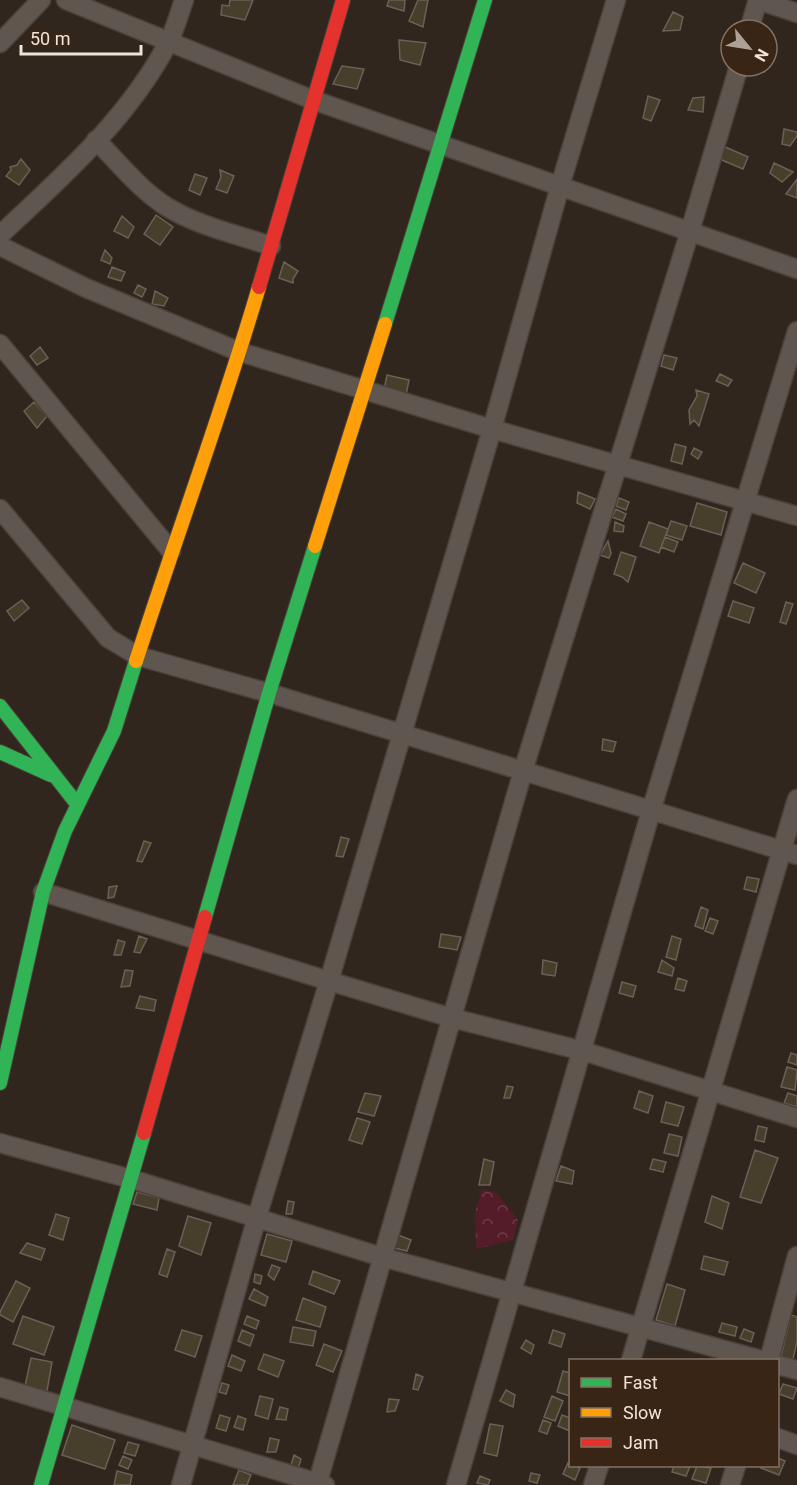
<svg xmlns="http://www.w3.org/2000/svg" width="797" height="1485" font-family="Roboto,sans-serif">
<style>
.forest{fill:url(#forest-crowns)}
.building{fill:#473e2c;stroke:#696158;stroke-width:1.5}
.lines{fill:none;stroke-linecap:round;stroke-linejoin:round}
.street-casing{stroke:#4a413b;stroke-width:21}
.fast-casing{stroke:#4a413b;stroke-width:16}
.slow-casing{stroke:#4a413b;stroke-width:16}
.jam-casing{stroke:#4a413b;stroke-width:16}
.street{stroke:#5f5650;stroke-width:18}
.fast{stroke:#30b455;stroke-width:14}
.slow{stroke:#ff9f0a;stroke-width:14}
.jam{stroke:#e5322d;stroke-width:14}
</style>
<defs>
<pattern id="forest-crowns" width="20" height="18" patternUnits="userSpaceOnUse" patternTransform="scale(1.5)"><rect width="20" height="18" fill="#541c29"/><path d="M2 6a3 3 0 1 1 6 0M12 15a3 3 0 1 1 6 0" fill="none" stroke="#6d3d47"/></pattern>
</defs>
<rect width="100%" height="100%" fill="#30261d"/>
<!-- forest -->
<path class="forest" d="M482,1189l15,4 21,27 -5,20 -37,9 -1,-36z"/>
<!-- building -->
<path class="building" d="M230,0h23l-8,20 -24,-5 1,-10 7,1z
M389,0h16l-1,11 -17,-5z
M418,0h10l-5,27 -14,-6z
M673,12l10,5 -3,13 -17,1z
M399,40l27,3 -6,22 -20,-5z
M342,66l22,3 -7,20 -24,-5z
M648,96l12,4 -9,21 -8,-3z
M704,97l-1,15 -15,-2 5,-12z
M784,129l13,3v4l-7,10 -8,-2z
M723,146l25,11 -5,12 -26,-11z
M21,159l9,11 -11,15 -13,-9 5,-6 -1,-3 7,-2z
M774,163l19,9 -11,10 -12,-9z
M220,170l14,6 -7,17 -11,-4 5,-12z
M195,174l12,4 -7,17 -11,-5z
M797,179v19l-11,-4z
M156,215l17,12 -13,18 -16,-11z
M122,216l12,11 -6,11 -14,-7z
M105,250l7,8 -2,6 -9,-4z
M284,262l14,9 -5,8v4l-14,-5z
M112,267l13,5 -4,9 -13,-4z
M138,285l8,4 -4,8 -8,-4z
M155,291l13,7 -4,8 -12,-2z
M40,347l8,11 -11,7 -7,-9z
M664,355l13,3 -4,12 -12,-4z
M720,374l12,6 -4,6 -12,-5z
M387,375l22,5 -3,15 -22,-5z
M696,390l13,4 -10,32 -5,-6 -4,4 -1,-14 8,-14z
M34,402l13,14 -10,12 -13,-17z
M675,444l11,3 -4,17 -11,-3z
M694,448l8,4 -4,7 -7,-5z
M578,492l17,7 -5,10 -13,-6z
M619,498l10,4 -3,8 -10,-4z
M697,503l30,9 -6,23 -31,-9z
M616,509l10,5 -3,7 -11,-4z
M671,521l16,5 -5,14 -16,-5z
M615,522l9,4 -1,6 -9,-1z
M649,522l19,7 -9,24 -19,-7z
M665,537l13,5 -4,10 -13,-5z
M608,541l3,12 -2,5 -9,-3z
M621,552l15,5 -8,25 -6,-5 -8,-3z
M743,563l22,10 -9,20 -22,-10z
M22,600l7,8 -15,13 -7,-10z
M733,601l21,7 -5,15 -21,-7z
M786,602l7,2 -7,20 -6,-2z
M603,739l13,3 -3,10 -11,-2z
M341,837l8,2 -6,18 -7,-1z
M144,841l7,2 -9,19 -5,-1z
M747,877l12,2 -3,13 -12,-3z
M117,886l-3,11 -6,1 1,-11z
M701,907l7,3 -5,19 -8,-3z
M710,918l8,3 -5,13 -8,-3z
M441,934l20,3 -4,13 -18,-3z
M139,936l8,3 -7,14 -6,-1z
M672,936l9,3 -5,21 -10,-3z
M118,940l7,2 -4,13h-7z
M543,960l14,3 -2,13 -13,-2z
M662,960l12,8 -2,8 -14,-4z
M125,970l8,1 -3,15 -9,1z
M678,978l9,3 -3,10 -9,-2z
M622,982l14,4 -3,11 -14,-4z
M140,996l16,4 -2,11 -18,-3z
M791,1053l6,2v10l-9,-3z
M787,1067l10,3 -2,20 -14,-3z
M507,1086l6,1 -3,11h-6z
M639,1091l14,5 -5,17 -14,-5z
M365,1093l16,3 -7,20 -16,-4z
M788,1093l9,3v11l-13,-4z
M666,1102l18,5 -6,19 -17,-4z
M357,1118l13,4 -8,22 -13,-4z
M758,1126l9,2 -3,14 -9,-2z
M669,1134l13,3 -4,19 -14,-3z
M755,1150l23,8 -17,45 -21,-6z
M484,1159l10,3 -4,23h-11z
M653,1159l13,3 -3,10 -13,-3z
M561,1166l13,5 -2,13 -16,-3z
M137,1192l22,6 -2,12 -24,-6z
M712,1196l17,7 -7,26 -17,-7z
M288,1201l6,1 -2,12h-6z
M56,1214l13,4 -6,22 -14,-5z
M188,1216l23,7 -10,32 -22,-9z
M267,1234l25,7 -6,21 -25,-7z
M398,1235l13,5 -4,11 -13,-3z
M27,1243l18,6 -4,11 -21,-7z
M167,1249l8,3 -8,25 -8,-3z
M704,1256l24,6 -4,13 -23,-6z
M272,1265l8,3 -6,12 -6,-5z
M313,1271l27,10 -6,13 -25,-10z
M255,1274l7,2 -2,8 -6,-2z
M16,1281l14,7 -17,34 -13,-7v-3z
M667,1284l18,6 -10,36 -19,-6z
M254,1289l14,8 -3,9 -16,-7z
M303,1298l23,9 -6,20 -24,-7z
M791,1315l6,2v24l-4,18 -12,-3z
M23,1316l31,11 -10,28 -31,-11z
M247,1316l12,5 -3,8 -12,-5z
M722,1323l15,4 -2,9 -16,-4z
M293,1327l23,4 -3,15 -23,-4z
M744,1329l10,4 -3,9 -11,-4z
M182,1330l20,6 -7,21 -20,-7z
M242,1330l12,5 -4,11 -12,-5z
M553,1330l12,4 -4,13 -12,-4z
M526,1340l8,5 -3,9 -10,-6z
M324,1344l18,7 -9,21 -17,-7z
M264,1354l20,7 -6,16 -20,-8z
M232,1355l13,6 -4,10 -13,-5z
M31,1358l21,4 -5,29 -22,-5z
M563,1371l7,2v23l-13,-4z
M416,1374l7,3 -5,13 -5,-1z
M222,1383l7,2 -3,9 -7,-2z
M783,1384l14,4 -4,11 -14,-5z
M506,1390l9,5 -2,12 -13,-6z
M260,1396l13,3 -5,20 -13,-4z
M552,1396l11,5 -8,20 -11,-4z
M389,1399l10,1 -4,11 -8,1z
M280,1407l8,2 -2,11 -10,-1z
M220,1415l10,3 -4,13 -10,-3z
M562,1415l8,3v13l-12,-5z
M238,1416l8,3 -3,11 -9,-3z
M543,1420l8,3 -4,11 -8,-3z
M490,1424l13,2 -6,30 -13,-3z
M72,1425l43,15 -10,29 -43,-14z
M270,1438l9,2 -3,12h-9z
M128,1442l11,3 -4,11 -11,-3z
M294,1455l7,4 -3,10 -7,-4z
M123,1456l9,4 -4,9 -9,-4z
M778,1458l7,3 -6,14 -18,-7 1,-2h16z
M568,1463l12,5 -5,12 -12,-6z
M674,1466h16l-4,10 -14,-4z
M697,1466l14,2 -5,15 -14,-4z
M239,1470l12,5 -4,10h-14z
M117,1471l15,4 -2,10h-16z
M531,1473l9,2 -3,8 -8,-2z
M480,1476l10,4 -2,5 -11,-2z"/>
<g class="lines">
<!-- street casing -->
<g class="street-casing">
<path id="street" d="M66,0l247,100 484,169
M758,0l39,13
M749,30l9,-30
M0,43l41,-43
M96,140c22,22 44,50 71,67 31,19 69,27 104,39
M0,235c62,-58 128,-116 168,-192 7,-13 11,-29 16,-43
M0,246l86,42 154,64 252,77 305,87
M0,344l171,207
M0,509l108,129 30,18 131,37 528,162
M43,892l286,89 123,37 131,33 214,67
M0,1143l131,36 251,78 379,103
M631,1360l166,-561
M769,1360l28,-104
M778,1365l19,5
M0,1387l325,98
M778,1438l19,7
M181,1485l76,-268 72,-236 163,-552 68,-243 56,-186
M317,1485l206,-714 167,-540 49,-165
M456,1485l195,-674 146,-480
M593,1485l6,-19
M730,1485l6,-19"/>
</g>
<!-- fast casing -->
<g class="fast-casing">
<path id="fast" d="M385,324l100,-324
M0,706l77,98
M0,752l51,23
M205,917l64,-224 46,-147
M0,1083l43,-191 22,-61 49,-100 22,-70
M41,1485l103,-352"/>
</g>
<!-- slow casing -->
<g class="slow-casing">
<path id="slow" d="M315,546l70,-222
M136,661c40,-125 86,-248 123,-374"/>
</g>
<!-- jam casing -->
<g class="jam-casing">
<path id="jam" d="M259,287l84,-287
M144,1133l61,-216"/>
</g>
<!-- street -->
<use href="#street" class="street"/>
<!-- fast -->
<use href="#fast" class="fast"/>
<!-- slow -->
<use href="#slow" class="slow"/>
<!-- jam -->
<use href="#jam" class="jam"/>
</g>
<!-- legend -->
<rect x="569" y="1359" width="210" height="108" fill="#382515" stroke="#827163" stroke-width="1.5"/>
<rect x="581" y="1378" width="30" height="9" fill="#30b455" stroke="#827163" stroke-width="1.5"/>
<text x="623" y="1389" font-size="18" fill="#f0e3d9">Fast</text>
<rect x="581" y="1408" width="30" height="9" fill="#ff9f0a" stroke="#827163" stroke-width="1.5"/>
<text x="623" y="1419" font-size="18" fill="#f0e3d9">Slow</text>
<rect x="581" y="1438" width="30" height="9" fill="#e5322d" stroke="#827163" stroke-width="1.5"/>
<text x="623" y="1449" font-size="18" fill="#f0e3d9">Jam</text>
<!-- north arrow -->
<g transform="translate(749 48) rotate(120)"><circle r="28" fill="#382515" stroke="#827163" stroke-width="1.5"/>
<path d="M0-4.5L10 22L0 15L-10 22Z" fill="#ada197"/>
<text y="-9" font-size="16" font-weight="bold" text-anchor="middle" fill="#f0e3d9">N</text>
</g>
<!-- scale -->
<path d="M21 45v9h120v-9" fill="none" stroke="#f0e3d9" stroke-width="3"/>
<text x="30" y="45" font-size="18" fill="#f0e3d9" stroke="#382515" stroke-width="4.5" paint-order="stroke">50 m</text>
</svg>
